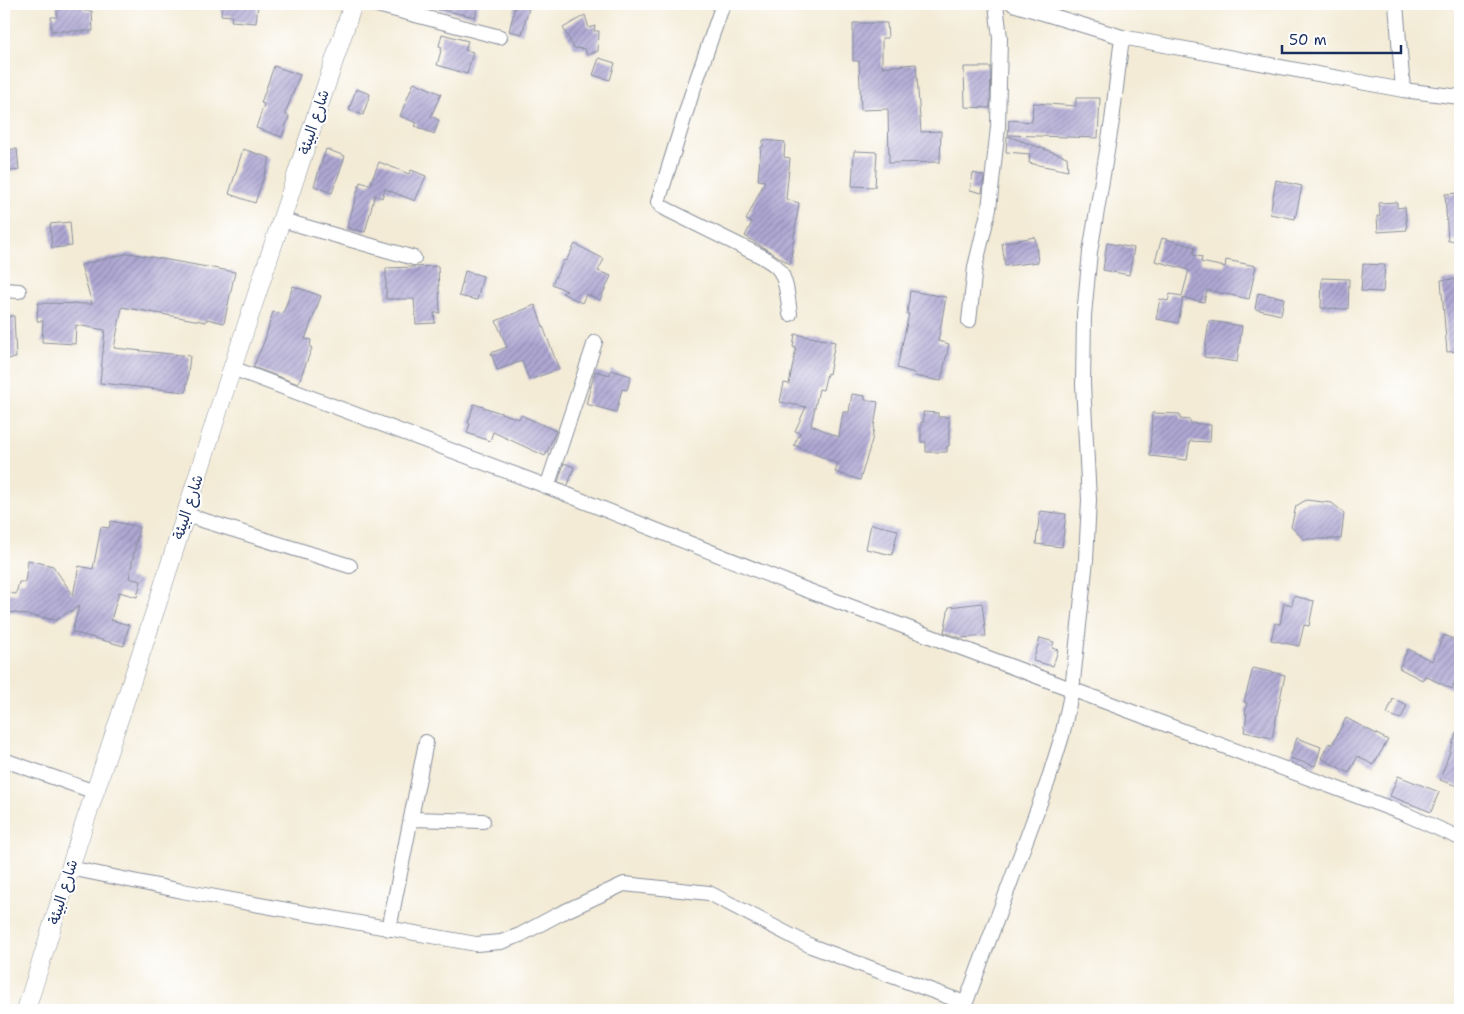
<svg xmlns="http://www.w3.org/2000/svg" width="1464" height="1014" font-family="'Shantell Sans','Playpen Sans Arabic',sans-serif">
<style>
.building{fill:url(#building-hatch)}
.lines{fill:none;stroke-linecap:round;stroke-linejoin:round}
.minor-casing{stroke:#878d9a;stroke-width:16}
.tertiary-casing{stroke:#878d9a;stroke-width:19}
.minor{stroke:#fff;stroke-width:14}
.tertiary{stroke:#fff;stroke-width:18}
.labels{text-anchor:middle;stroke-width:4;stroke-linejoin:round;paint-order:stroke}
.street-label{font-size:15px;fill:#1b2f5e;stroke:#fff}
</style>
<defs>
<pattern id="building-hatch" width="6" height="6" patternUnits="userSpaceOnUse" patternTransform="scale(1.25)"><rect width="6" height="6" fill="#afa8d3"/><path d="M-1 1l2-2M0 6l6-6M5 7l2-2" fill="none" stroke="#8e89ae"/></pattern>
</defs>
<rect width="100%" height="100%" fill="#fff"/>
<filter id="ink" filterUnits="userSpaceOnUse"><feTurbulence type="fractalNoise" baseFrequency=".02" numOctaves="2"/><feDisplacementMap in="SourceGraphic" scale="10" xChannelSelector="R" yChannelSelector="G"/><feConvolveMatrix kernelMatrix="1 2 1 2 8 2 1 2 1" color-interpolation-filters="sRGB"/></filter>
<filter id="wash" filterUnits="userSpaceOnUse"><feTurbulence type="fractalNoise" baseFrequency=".0096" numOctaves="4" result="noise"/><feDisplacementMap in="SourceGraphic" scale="20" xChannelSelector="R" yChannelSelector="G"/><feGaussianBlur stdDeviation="1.12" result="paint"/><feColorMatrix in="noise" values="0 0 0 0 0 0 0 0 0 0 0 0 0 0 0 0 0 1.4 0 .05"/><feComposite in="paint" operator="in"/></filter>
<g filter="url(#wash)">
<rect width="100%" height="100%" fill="#f3ebd6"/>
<g id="blocks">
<!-- building -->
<path class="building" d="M57,4h26l1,7h8l1,20h-42v-14h6z
M222,4h36l-2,19 -25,-2 1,-5 -11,-1z
M439,4h40l-4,13 -37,-8z
M516,4h14l-8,30 -13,-3z
M585,15l4,13 6,-2 -1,5h5l-1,20 -11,4 -2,-6 -11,-1 -11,-20z
M853,23h34l1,15h-6v29l34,-3 5,68 20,-1 -1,31 -51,1 -1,-54 -27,1 -2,-49h-6z
M442,34l26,7 -3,9 8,2 -6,22 -30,-9 5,-18 -3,-1z
M599,58l16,5 -5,17 -17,-5z
M274,66l26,9 -15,39 4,2 -7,21 -26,-9 8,-24 -3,-1z
M964,67h27l-1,41 -25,-1z
M414,82l27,12 -10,22 8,4 -5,14 -19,-8 2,-3 -17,-7z
M356,89l14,5 -7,21 -14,-5z
M1076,98h24l-2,40 -90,-3 1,-15 23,2 1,-19 43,3z
M1007,136l60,21 1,14 -39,-8 1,-9 -24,-2z
M763,140l22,2 -1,15 6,1 -4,41 13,4 -9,61 -45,-28 7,-14 -6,-2 19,-39 -7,-1 3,-33h2z
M17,149l2,21 -15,2v-22z
M243,149l27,9 -15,45 -26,-9z
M326,149l19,7 -13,37 -18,-7z
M854,151l23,1 -2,35 -23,-1z
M379,162l30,12 2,-4 15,6 -11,25 -30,-12 -3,9 -7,-3 -10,37 -18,-4 13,-46 10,3z
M973,173l11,3 -2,17 -12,-3z
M1276,180l26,6 -7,33 -25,-5z
M1460,193v47l-12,1 -3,-47z
M1397,202v6l8,-1 2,23 -29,2 -1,-16h3l-1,-13z
M70,222l2,24 -20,2 -2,-24z
M1035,237l3,25 -33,4 -3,-23z
M1162,238l33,9 -2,8 9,2 -1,5 24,5 1,-7 30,6 -7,33 -42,-9 -3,12 -21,-4 -5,25 -22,-4 4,-20 8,2 2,-7 12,2 7,-26 -34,-9z
M1107,243l27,5 -5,27 -26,-5z
M575,244l29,15 -6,12 13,5 -11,24 -14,-6 -4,9 -20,-10 5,-2 -15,-7 12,-24 2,1z
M129,253l106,19 -11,51 -17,-4 -1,3 -84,-15 -8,41 76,8 -4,36 -86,-9 5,-53 -29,-5 -1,19 -33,-2 1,-21h-6l1,-18 54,1 -11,-39z
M1363,264l22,1 -2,27 -22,-1z
M438,266l2,47h-6l1,10 -19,1 -2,-25h-28v-31z
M465,271l18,5 -6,24 -18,-4z
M1322,278l27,1 -1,30 -27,-1z
M1460,279v72l-13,1 -6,-72z
M293,286l28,10 -16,43 6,1 -1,7 2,1 -14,36 -45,-17 11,-25 9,-30 10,2z
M910,291l36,6 -8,44 11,3 -8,37 -27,-5 1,-3 -18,-5 12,-54h-2z
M1258,293l26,5 -3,17 -26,-6z
M535,305l24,64 -30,11 -7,-19 -25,9 -6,-17 16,-6 -11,-26z
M4,316h10l2,42 -12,1z
M1209,321l33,5 -5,36 -33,-5z
M795,334l40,8 -6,32 -2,-1 -4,17 -4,-1 -8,36 28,12 4,-25h6l3,-18 13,2v4l13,2 -6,38 -12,40 -25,-8 3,-8 -44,-19 6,-12 -5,-2 11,-24 -26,-5 4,-19 5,1 7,-36 -3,-1z
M611,370l20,6 -4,14 -5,-1 -6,23 -30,-8 9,-33 15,4z
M474,404l45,15 2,-4 35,16 -11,25 -52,-24 -3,9 -23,-8 3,-9 -2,-1z
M923,412l15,1v4h11v29h-2v6h-21v-10h-5v-20h3z
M1152,413l28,1v5l10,1v3l21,2 -1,17 -20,-1 -3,19 -37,-4z
M564,463l10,4 -6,18 -10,-3z
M1306,500l26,3 12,10 -3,26h-37l-13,-12 5,-21z
M1040,511l26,3 -4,33 -26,-3z
M111,521l28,6 -10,51 12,3 -4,16 -18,-5 -8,28 18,5 -5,21 -52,-14 7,-26 -23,14 -52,-9 4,-18 8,1 3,-12h6l3,-22 25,6 20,29 6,-29 14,3 8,-42 8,1z
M871,524l27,6 -6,25 -26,-6z
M1294,596l20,5 -5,25 -5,-1 -5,21 -28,-6 4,-17 5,1 4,-21 8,2z
M982,603l4,33 -25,2 -17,-6 5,-25z
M1444,635l16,7v30l-8,17 -27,-13 -3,4 -23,-12 9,-19 24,12z
M1040,638l14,4 -2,6 6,2 -5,16 -20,-5z
M1253,668l32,7 -13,63 -28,-6 3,-18h-2l2,-11 -3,-1z
M1393,699l14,6 -6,14 -14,-5z
M1346,718l42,22 -15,25 -15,-9 -9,17 -28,-15 8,-15 3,2z
M1458,728l2,1v58l-20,-7z
M1297,738l24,9 -6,19 -25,-8z
M1398,776l41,16 -8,20 -41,-16z"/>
</g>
</g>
<g filter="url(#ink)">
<use href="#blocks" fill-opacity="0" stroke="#878d9a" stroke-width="1"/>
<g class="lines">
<!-- minor casing -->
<g class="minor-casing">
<path id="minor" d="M373,4l127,33
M723,4l-32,92 -33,106 3,4 7,4 93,46c6,4 15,8 19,15 7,11 8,29 10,43
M1013,4l109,33 281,53 57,7
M1396,4l7,86
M282,220l132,38
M4,290l15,1
M969,321l6,-54 14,-58 9,-82 2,-89 -4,-34
M232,368l306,115 266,106 601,225 55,24
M547,487l48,-145
M186,515l164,51
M4,760l91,32
M412,819l71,2
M70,868l112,23 294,53 25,-2 19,-7 39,-21 65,-30 85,9 102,53 154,57
M389,929l37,-187
M963,1010l85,-229 14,-45 10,-46 14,-130 3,-60 -6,-116 1,-69 6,-63 22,-131 10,-84"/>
</g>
<!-- tertiary casing -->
<g class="tertiary-casing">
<path id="tertiary" d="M26,1010l52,-167 79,-238 66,-209 130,-392"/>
</g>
<!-- minor -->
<use href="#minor" class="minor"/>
<!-- tertiary -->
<use href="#tertiary" class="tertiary"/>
</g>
</g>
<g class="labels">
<!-- street labels -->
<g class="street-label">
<text transform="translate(314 122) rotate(-72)" y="5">شارع البيئة</text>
<text transform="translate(188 507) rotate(-72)" y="5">شارع البيئة</text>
<text transform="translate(63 892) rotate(-73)" y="5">شارع البيئة</text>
</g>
</g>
<!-- margin -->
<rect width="1464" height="1014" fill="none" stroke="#fff" stroke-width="20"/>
<!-- scale -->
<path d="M1282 45v8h119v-8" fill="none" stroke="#1b2f5e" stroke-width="2.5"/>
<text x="1289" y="45" font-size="15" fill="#1b2f5e" stroke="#ffffff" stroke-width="4" paint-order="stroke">50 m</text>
</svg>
